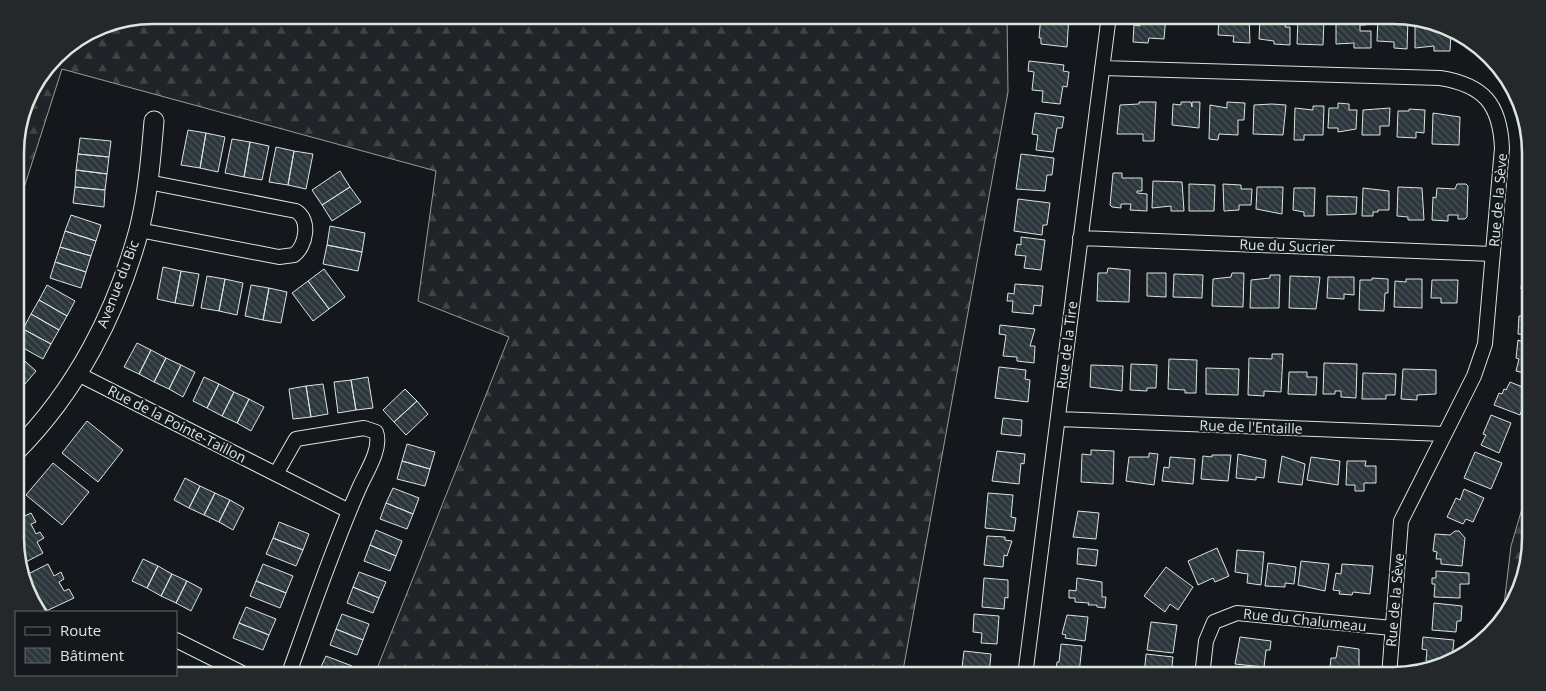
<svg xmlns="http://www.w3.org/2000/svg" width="1546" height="691" font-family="'Open Sans',sans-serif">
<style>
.forest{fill:url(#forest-firs);stroke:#939e99}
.building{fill:url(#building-back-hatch);stroke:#d8e6dc}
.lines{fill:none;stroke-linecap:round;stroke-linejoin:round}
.street-casing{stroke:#d8e6dc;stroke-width:16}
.secondary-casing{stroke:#d8e6dc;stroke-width:21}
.street{stroke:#14181c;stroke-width:14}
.secondary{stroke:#14181c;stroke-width:19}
.labels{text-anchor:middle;stroke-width:4;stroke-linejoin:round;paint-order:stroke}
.street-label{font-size:14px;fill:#d8e6dc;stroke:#14181c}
.rim{fill:none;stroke:#d8e6dc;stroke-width:2.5}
</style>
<defs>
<pattern id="forest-firs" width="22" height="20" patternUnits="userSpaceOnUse" patternTransform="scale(1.25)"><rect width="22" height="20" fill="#202428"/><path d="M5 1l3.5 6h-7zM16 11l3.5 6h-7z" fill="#404447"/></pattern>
<pattern id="building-back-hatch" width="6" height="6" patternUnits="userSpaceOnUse" patternTransform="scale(1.25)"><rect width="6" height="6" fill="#2c363c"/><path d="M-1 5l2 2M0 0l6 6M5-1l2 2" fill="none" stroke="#4a5358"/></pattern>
</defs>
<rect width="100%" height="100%" fill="#14181c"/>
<!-- forest -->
<path class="forest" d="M152,15h855l1,77 -106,584h-528l135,-339 -91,-36 18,-130 -374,-102 -47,147v-73l14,-51 33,-43 38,-24z
M1531,478v61l-11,52 -17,22 8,-67z"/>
<!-- building -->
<path class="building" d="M1041,15h28l-2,32 -26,-3v-6h-2z
M1138,15h28l-2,24 -15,-1 -1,5 -15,-1 1,-17 6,1 1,-9z
M1219,15h30l1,28 -17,-1 1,-6 -16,-1z
M1336,15l31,1 -1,9h-6v6h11v17h-17v-5l-18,1z
M1378,15l30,3 -1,31 -13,-1v-6l-17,-1z
M1298,18l26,1 -1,26 -26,-1z
M1260,19l26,1 -1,7h5v18l-16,-1v-3l-15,-2z
M1415,19l30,6 -6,2v6h12l-1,18h-16v-5l-19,2z
M1029,61l35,4 -1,6 6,1 -2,15 -4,-1 -3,18 -18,-2 1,-11 -11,-1 2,-18 -6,-1z
M1139,102h17l-2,39h-11v-7h-26l3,-29 19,-1z
M1181,102h10l1,5v-5h8l-1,26 -27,-3 1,-21 8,1z
M1227,102l18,1 -1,17h-6v15l-19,-1 -1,6 -9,-1 1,-34 17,3z
M1338,103l11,1v6h8l-1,19 -18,3v-4h-10l1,-20h9z
M1272,104l14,1 -3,30 -30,-1 1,-29z
M1313,106h11l-1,29h-19v5h-10l1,-32 18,2z
M1390,108l-1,18h-9v9h-18l1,-25z
M1409,109l16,1 -1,23 -8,-1v6l-19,-1 1,-26h11z
M1035,113l29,4 -2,11h-5l-4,24 -17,-2 2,-15 -6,-1z
M1433,113l27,4 -1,28 -27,-1z
M188,130l18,3 -6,35 -19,-3z
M206,133l19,4 -7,35 -18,-4z
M80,138l31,3 -2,16 -31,-3z
M232,139l18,3 -6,35 -19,-4z
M250,142l19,4 -7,34 -18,-3z
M276,147l18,4 -6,34 -19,-3z
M294,151l19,3 -7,35 -18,-4z
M78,154l31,3 -2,17 -31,-4z
M1021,154l33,4 -2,17h-5l-2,16 -29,-2z
M76,170l31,4 -2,16 -30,-3z
M340,171l10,16 -28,18 -10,-15z
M1113,173h9v5h20v13h-5v2l10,1v17l-17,-1 1,-6h-10v4l-9,-1 -2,-2z
M1153,181l29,1 2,29h-13v-5l-19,2z
M1189,184l26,1 -1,26h-25z
M1223,184l18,1v4h11l-1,16h-12v5l-15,1z
M1457,184h9l2,2 -1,31 -2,2h-7v-4h-10v6l-16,-1 1,-23 3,1 1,-10 18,1z
M75,187l30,3 -1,17 -31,-4z
M350,187l11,15 -29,19 -10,-16z
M1257,187h26l-1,27 -26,-5z
M1398,187l24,1 2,32h-16v-3l-11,-1z
M1294,188h21l-1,28h-10v-4l-11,-2z
M1363,188l26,3v19h-11v2h-5v4h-11z
M1327,196l30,1 -1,17 -29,1z
M1018,199l32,4 -3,22h-4l-1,10 -28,-4z
M71,215l30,10 -5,16 -31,-10z
M330,226l35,7 -3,19 -35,-7z
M65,231l31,10 -5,15 -31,-9z
M1021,237l24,3 -4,30 -17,-2 2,-12 -11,-1 2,-11 4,1z
M327,245l35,7 -4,19 -35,-7z
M60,247l31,9 -5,16 -31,-10z
M55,262l31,10 -5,16 -31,-10z
M163,267l18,4 -6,32 -18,-4z
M1523,267h7v30h-4l1,-8h-6z
M1108,268l22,2 -1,32 -32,-1 1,-28h9z
M324,269l21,28 -16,12 -21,-28z
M181,271l18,3 -6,32 -18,-3z
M1147,273h19v24l-19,-1z
M1232,273h12l-1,34 -31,-1 1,-27 18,-2z
M1174,274l29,1 -1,23 -29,-1z
M1270,275h10l-1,33h-29l1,-28 19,-2z
M207,276l18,3 -6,32 -18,-3z
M1290,276l30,1 -4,32 -27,-1z
M1328,277h26v18l-10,-1v5l-17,-1z
M1372,278l16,1v14h-3l-1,18 -25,-1 1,-30h12z
M225,279l18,4 -6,32 -18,-4z
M1406,279h16v29l-28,-1 1,-26 11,1z
M1432,280h26l-1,23h-16v-5h-10z
M308,281l21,28 -16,12 -21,-28z
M1015,284l28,2 -2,20 -7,-1 -1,9 -21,-2 1,-11h-6l1,-8 6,1z
M47,285l28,16 -8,15 -28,-16z
M251,285l18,3 -6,32 -18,-4z
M269,288l18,4 -6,31 -18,-3z
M39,300l28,16 -8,14 -28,-16z
M1526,304h4v31l-12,-1 1,-18h6z
M31,314l28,16 -8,14 -28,-15z
M1000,325l35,4 -5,17h5l-1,17 -17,-2v-4l-14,-1 3,-21 -7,-1z
M23,329l28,15 -8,15 -27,-15z
M1518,340l12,4 1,31 -15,-4 3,-12 -3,-1z
M137,343l14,7 -12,24 -15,-7z
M151,350l15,8 -12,24 -15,-8z
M16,353l20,18 -11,13 -9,-7z
M1272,354h11l-2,38 -17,-1v5l-16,-1 1,-37 23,1z
M166,358l15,7 -12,24 -15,-7z
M1169,359l28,1 -1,33h-11v-3l-17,-1z
M1324,363l33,1 -1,34 -15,-1v-6h-6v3h-12z
M1131,364l26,1 -1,23h-9v3l-17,-1z
M181,365l14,7 -12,25 -14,-8z
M1091,365l32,1 -1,25 -32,-4z
M999,367l27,3 -1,9 5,1 -2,22 -33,-4z
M1206,368l33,1 -1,26 -32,-1z
M1403,369l33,1v24l-19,1v5l-16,-1z
M1289,372h18v5h10l-1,18 -28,-1z
M1363,373l33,1 -1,21h-9v4h-24z
M16,377l9,7 -9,11z
M204,377l15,7 -12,24 -14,-7z
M368,377l5,31 -17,2 -5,-30z
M351,380l5,30 -18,3 -4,-31z
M1510,382l20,8 -10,25 -26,-10 5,-12 3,1 2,-5 2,1z
M219,384l15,8 -12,24 -15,-8z
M323,384l5,30 -17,3 -5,-31z
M306,386l5,31 -18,2 -4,-30z
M405,389l12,12 -23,21 -11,-12z
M234,392l15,7 -12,24 -15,-7z
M249,399l15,8 -13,24 -14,-8z
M417,401l11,13 -22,21 -12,-13z
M1491,415l20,8 -12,30 -18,-8 5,-10 -3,-1z
M1003,418l19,2 -1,16 -20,-2z
M87,421l36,29 -25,32 -36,-29z
M407,444l28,8 -5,17 -28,-8z
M1091,450l23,1 -1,33 -32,-2 1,-28 9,1z
M997,451l28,3 -1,10 -3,-1 -2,21 -27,-3z
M1475,452l27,11 -11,26 -27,-11z
M1149,453l9,1 -4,31 -28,-4 3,-24h20z
M1238,454l28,6 -2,18 -8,-1v3l-20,-2z
M1212,455h19l-3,26 -27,-2 2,-23 9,1z
M1282,456l23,8 -3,21 -24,-3z
M1170,457l25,2 -2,25 -31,-3 2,-14 5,1z
M1311,457l29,4 -2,24 -31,-5z
M402,461l28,8 -5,17 -28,-7z
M1347,461h19l-1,5h11v17h-12v8h-9v-6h-9z
M53,463l36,29 -27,33 -36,-30z
M185,478l15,8 -11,22 -15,-8z
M200,486l15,7 -11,22 -15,-7z
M393,488l26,10 -6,16 -27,-11z
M1464,489l20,9 -11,24 -7,-3 -3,5 -16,-7 9,-19 4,2z
M215,493l15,7 -11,22 -15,-7z
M988,493l25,2 -2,22 5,1 -2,13 -29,-3z
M230,500l14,8 -11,22 -14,-8z
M386,503l27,11 -6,15 -27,-10z
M1078,511l21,2 -3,26 -23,-2z
M31,513l5,9 -5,2 5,10 4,-2 4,6 -7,4 6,11 -23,12 -4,-8v-37z
M279,522l30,12 -6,16 -30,-12z
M376,530l26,11 -6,15 -26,-11z
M1455,531h4l6,7 -3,28 -21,-2v-5h-5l1,-7 -4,-1 2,-17 15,1z
M987,536l18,1v3l7,1 -5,15 -3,-1 -1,12 -19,-2z
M273,538l30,12 -7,16 -30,-12z
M370,545l26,11 -6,15 -26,-10z
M1078,548l20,2 -2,16 -19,-2z
M1217,548l12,28 -14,6 -2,-4 -15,7 -10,-24z
M1237,550l27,2 -3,33 -14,-2 1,-9 -13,-2z
M143,559l15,7 -11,22 -15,-7z
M1301,561l28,3 -4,27 -27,-6z
M1268,563l28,4 -2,17 -9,-1v4l-20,-1z
M48,564l6,12 7,-4 3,7 -5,3 5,9 5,-2 5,9 -30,14h-5l-15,-36z
M263,564l30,12 -7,17 -30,-12z
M1342,564l31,2 -3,28 -17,-2 -1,3 -13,-1 1,-3 -7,-1 3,-17 5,1z
M158,566l14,8 -11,22 -14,-8z
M1166,567l27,20 -15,23 -8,-6 -5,8 -21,-16z
M1436,571l33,2v11h-9v14l-26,-1 1,-13h-3v-6h4z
M359,572l27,10 -7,16 -26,-11z
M172,574l15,7 -11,22 -15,-7z
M984,578l24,2v18l-3,-1 -1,12 -22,-2z
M1077,578l25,4v15h4l-1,11 -8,-1v-2h-9l1,-2 -14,-1v-4h-6v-8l7,1z
M187,581l15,8 -11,22 -15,-8z
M256,581l30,12 -6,15 -30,-12z
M353,587l26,11 -6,15 -26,-10z
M1434,603l28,3 -1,15h-4l-1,11 -24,-2z
M246,607l30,12 -7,16 -30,-12z
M342,614l27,10 -6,16 -27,-11z
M974,614l25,2 -2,28 -16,-1 1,-10 -9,-1z
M1067,615l21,2 -3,24 -20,-3 1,-3 -4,-1z
M1151,622l26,3 -4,28 -26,-3z
M239,623l30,12 -6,15 -30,-12z
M336,629l27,11 -6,15 -27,-10z
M1240,637l31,4 -1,9h-4l-2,17 -29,-3z
M1423,637l31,3 -2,19 -10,3 -16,-1 1,-11 -5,-1z
M1061,644l21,2 -3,27 -23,-3 1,-8h2z
M1338,646l21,3v27h-30l2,-18h5z
M964,651l27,3 -2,20 5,2h-33z
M1146,654l27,3 -2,19h-27z
M326,656l26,10 -4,10h-17l-12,-5z
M1236,671l20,2v3h-21z"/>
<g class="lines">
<!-- street casing -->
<g class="street-casing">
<path id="street" d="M1102,68l338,10c44,7 60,26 62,70l-17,196 -11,32 -73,145 -12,155
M139,230l140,27 15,-2c12,-9 17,-35 2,-44l-148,-29
M1080,238l413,16
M78,374l271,137
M1058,419l386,15
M276,474l20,-35 68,-11 12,4c6,16 -9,39 -16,54 -27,61 -49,126 -72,190
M176,640l72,36
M1025,676l84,-661
M1202,676l4,-35 8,-19 23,-9 155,15"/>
</g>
<!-- secondary casing -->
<g class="secondary-casing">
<path id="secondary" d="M16,451c60,-60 101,-139 123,-221 9,-36 12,-73 15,-109"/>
</g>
<!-- street -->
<use href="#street" class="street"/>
<!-- secondary -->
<use href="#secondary" class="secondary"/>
</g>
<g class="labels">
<!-- street labels -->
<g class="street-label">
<text transform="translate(1498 200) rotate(-85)" y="5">Rue de la Sève</text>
<text transform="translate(1287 246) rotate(2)" y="5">Rue du Sucrier</text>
<text transform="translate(118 284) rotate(-69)" y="5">Avenue du Bic</text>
<text transform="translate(1067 345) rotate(-83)" y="5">Rue de la Tire</text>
<text transform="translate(177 424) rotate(27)" y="5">Rue de la Pointe-Taillon</text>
<text transform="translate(1251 427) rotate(2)" y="5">Rue de l'Entaille</text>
<text transform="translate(1395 600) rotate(-85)" y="5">Rue de la Sève</text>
<text transform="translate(1305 620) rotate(6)" y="5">Rue du Chalumeau</text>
</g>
</g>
<!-- crop -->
<path d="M0 0H1546V691H0ZM153 24H1393A129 129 0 0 1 1522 153V538A129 129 0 0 1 1393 667H153A129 129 0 0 1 24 538V153A129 129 0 0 1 153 24Z" fill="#24282b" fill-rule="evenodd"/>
<path class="rim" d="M153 24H1393A129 129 0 0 1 1522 153V538A129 129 0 0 1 1393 667H153A129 129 0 0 1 24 538V153A129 129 0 0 1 153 24Z"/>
<!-- legend -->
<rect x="15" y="611" width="162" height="65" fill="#14181c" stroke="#626a69"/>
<rect x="25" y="627" width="25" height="8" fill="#14181c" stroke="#626a69"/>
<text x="60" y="636" font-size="15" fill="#d8e6dc">Route</text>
<rect x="25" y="648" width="25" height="15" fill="url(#building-back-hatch)" stroke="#626a69"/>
<text x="60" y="661" font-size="15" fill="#d8e6dc">Bâtiment</text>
</svg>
